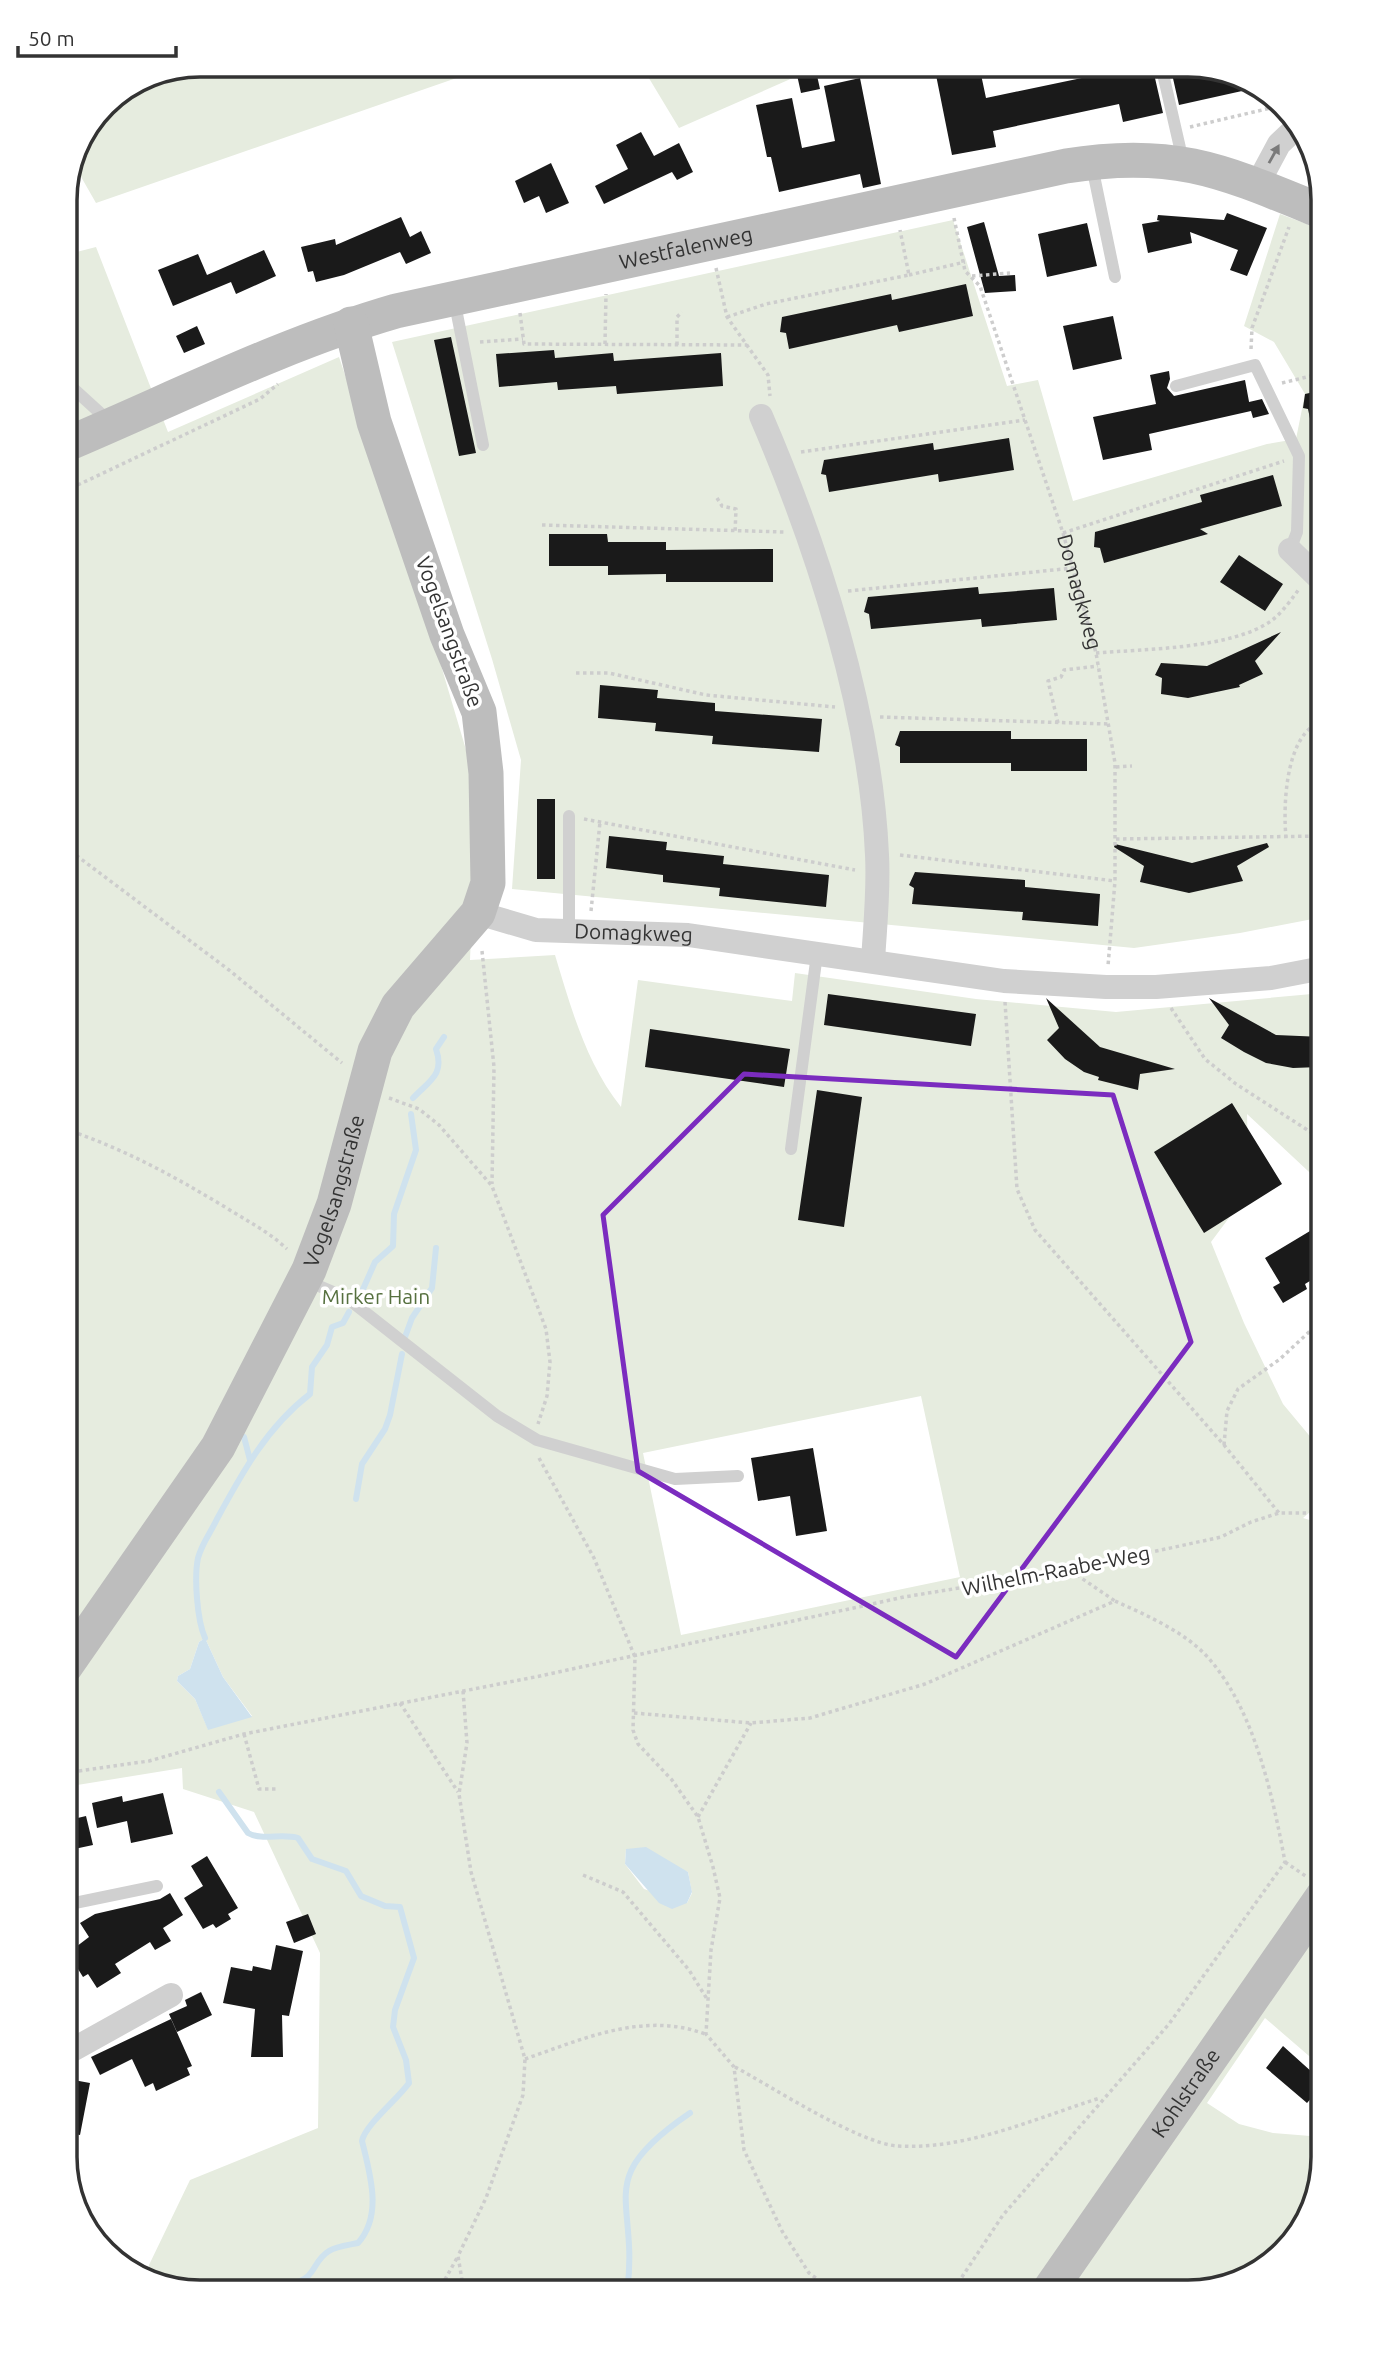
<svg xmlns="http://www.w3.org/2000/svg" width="1388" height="2357" font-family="Ubuntu,sans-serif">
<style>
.green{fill:#e6ecdf;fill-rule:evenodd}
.water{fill:#cfe2ee}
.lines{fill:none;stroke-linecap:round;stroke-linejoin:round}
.stream{stroke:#cfe2ee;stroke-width:6}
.building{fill:#1a1a1a}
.path{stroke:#cdcdcd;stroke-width:3.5;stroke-dasharray:3.5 3.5;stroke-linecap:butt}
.lane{stroke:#d0d0d0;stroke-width:12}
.street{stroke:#d0d0d0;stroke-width:24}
.secondary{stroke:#bdbdbd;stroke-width:35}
.oneway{fill:#7a7a7a}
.marked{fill:none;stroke:#7b2cbf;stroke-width:5;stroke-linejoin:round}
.labels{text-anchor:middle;stroke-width:7;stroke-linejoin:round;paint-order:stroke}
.street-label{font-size:21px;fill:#333;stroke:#fff}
.park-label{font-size:21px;fill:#56703f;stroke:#fff}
.rim{fill:none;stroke:#333;stroke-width:3.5}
</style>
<rect width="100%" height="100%" fill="#fff"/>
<!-- green -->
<path class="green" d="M200,65h294l-398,138 -24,-42c8,-33 46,-76 79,-87 16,-4 33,-6 49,-9z
M641,65h200l-46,12 -116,51z
M1280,214l43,16v687l-83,16 -106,15 -622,-59 9,-129 -29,-101 -100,-317 561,-122 54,166 31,-6 35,121 194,-57 29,-5 9,-45 -31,-52 -30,-16z
M96,247l72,185 171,-75 93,278 45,152 -7,173 85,-5c16,53 31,108 66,152l17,-127 154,21 3,-28 181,26 140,13 207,-19v192l-76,-71 2,77 -38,51 33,81 39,81 40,48v49l-20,17 20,6v346l-42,59 42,3v136l-58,-50 -58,85 32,21 34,9 50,4v20l-22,75 -54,46 -59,14h-996l-43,-14v-13l41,-85 128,-52 2,-175 -66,-141 -71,-23 -1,-21 -117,19v-1532zM921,1396l39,181 -279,58 -38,-182zM205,1638l18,39 29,39 -44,13 -13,-30 -18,-18 1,-5 12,-7 9,-27zM626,1849l62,23 4,21 -5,10 -43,-14 -19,-25z"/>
<!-- water -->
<path class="water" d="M205,1638l18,39 29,40 -44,13 -13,-31 -18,-18 1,-5 12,-7 9,-27z
M646,1847l42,25 4,20 -5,11 -15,6 -13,-6 -34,-39 1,-15z"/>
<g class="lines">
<!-- stream -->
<path class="stream" d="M413,1098c16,-17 32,-23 23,-49l8,-12
M360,1296l15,-34 18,-16 1,-32 22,-64 -5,-36
M405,1337l7,-19 20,-30 4,-40
M244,1437l6,23
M356,1499l6,-35 23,-35 5,-14 12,-61
M205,1638c-8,-18 -11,-61 -7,-80 4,-15 13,-26 19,-39 25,-46 50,-92 93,-125l2,-27 15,-22 5,-18 11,-4 6,-11
M219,1792l29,41c14,8 34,0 50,5l14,21 34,12 15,25 24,10 15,1 14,51 -19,52 -2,17 13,33 3,23c-12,17 -44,42 -47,58 8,33 21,74 -4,102 -9,2 -21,3 -29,8 -18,11 -11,27 -38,33l-4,8
M627,2292c13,-95 -37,-111 63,-179"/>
</g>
<!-- building -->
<path class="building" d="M934,65h45l7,33 134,-28 -1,-5h33l11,48 -40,9 -4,-18 -126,27 3,16 -44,8z
M1170,65h27l63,22 -81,18z
M816,71l4,18 -19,4 -4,-18z
M860,78l21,106 -18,4 -3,-14 -81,18 -8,-35h-4l-11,-52 36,-7 10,50 33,-7 -11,-55z
M641,132l13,24 25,-13 14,29 -16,8 -5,-8 -68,32 -9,-18 33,-17 -12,-24z
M551,163l18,40 -23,10 -7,-17 -15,7 -9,-22z
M1227,213l40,15 -20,48 -17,-6 8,-20 -48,-18 2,11 -44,10 -6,-29 18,-3 -3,-1 1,-5 66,5z
M401,217l9,20 11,-6 10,22 -25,11 -6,-12 -56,23 -28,7 -3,-11 -5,1 -7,-25 34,-8 1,6z
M984,222l15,54 16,-1 1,16 -31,2 -18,-66z
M1087,223l10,43 -50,11 -9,-43z
M264,250l12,26 -40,18 -5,-12 -58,24 -15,-36 40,-16 9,21z
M966,284l7,32 -74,16 -2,-7 -108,24 -3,-16 -6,-1 2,-15 109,-23 1,6z
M1113,316l9,43 -49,11 -10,-44z
M197,326l8,18 -21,9 -8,-17z
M451,337l25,116 -17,3 -25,-116z
M554,350l1,8 58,-5 1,8 107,-8 2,33 -106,8 -1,-8 -58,4 -1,-8 -58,5 -3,-33z
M1169,371l1,8 -3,9 7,8 71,-16 5,27 -1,-5 13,-3 7,15 -16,4 -2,-7 -102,23 3,16 -49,10 -10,-43 63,-13 -6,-29z
M1323,390v56l-7,1 -8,-38 -5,-1 2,-14z
M1009,438l5,32 -75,12 -1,-8 -109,18 -3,-17 -5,-1 3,-14 109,-17 1,7z
M1273,475l9,31 -82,23 8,5 -104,29 -4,-15 -6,-1 1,-15 107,-30 -2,-7z
M549,534h58l1,8h58v8l107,-1v33h-107v-8l-58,1v-9h-59z
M1239,555l44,29 -18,27 -45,-29z
M978,587l1,7 75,-6 3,32 -75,7 -1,-8 -110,10 -2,-15 -5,-2 4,-15z
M1281,632l-26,29 8,13 -24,11 1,2 -52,11 -27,-4 1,-16 -7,-3 6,-12 46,3z
M600,685l58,5 -1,8 58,5v8l107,8 -3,33 -107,-8 1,-8 -58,-5 1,-8 -58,-5z
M900,731h111v8h76v32h-76v-8h-111v-16l-5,-2z
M537,799h18v80h-18z
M609,836l58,6 -1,8 58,6 -1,8 106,11 -3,32 -107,-11 1,-8 -57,-6v-7l-57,-7z
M1267,843l2,4 -32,19 6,15 -54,12 -49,-11 4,-16 -30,-19 1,-3 77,19z
M915,872l110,8v7l75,7 -2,32 -76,-6 1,-8 -111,-8 2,-16 -5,-3z
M828,994l148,20 -5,32 -147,-21z
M1046,998l54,49 75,22 -35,5 -2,16 -40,-10 1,-3 -15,-5 -19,-13 -18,-19 12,-12z
M1209,998l67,37 47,2 -3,30 -27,1 -27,-5 -22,-11 -23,-14 8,-13z
M650,1029l140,20 -6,38 -139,-20z
M817,1090l45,7 -18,130 -46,-7z
M1232,1103l50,81 -78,49 -50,-81z
M1323,1230v43l-18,11 2,5 -24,14 -10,-16 7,-4 -15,-25 45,-27 3,5z
M813,1448l14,83 -31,5 -6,-40 -32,5 -7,-43z
M163,1793l10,41 -42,9 -4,-22 -30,7 -5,-25 30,-7 1,6z
M86,1816l7,29 -28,6v-30z
M207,1856l31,52 -10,6 3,5 -15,9 -3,-4 -10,5 -19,-31 19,-12 -12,-20z
M170,1893l13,22 -20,13 8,13 -16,9 -5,-8 -35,22 6,9 -24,15 -9,-14 -5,3 -15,-24 21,-16 -9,-14 15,-9 65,-15z
M308,1914l8,20 -22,9 -8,-21z
M276,1945l27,6 -14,65 -7,-1 1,42h-32l4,-48 -32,-6 8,-36 21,4 1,-5 18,4z
M201,1992l11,23 -35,17 -8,-18 18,-8 -2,-6z
M171,2019l21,47 -5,2 3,7 -34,16 -3,-8 -8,4 -13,-28 -32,16 -9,-18z
M1283,2046l30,27 -3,3 12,10 -15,17 -41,-35z
M68,2079l22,4 -10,52 -15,-3z"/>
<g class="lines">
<!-- path -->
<g class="path">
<path d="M1190,127l89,-21"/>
<path id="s1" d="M954,218l11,53 15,15 83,247 33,120 19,110v118l-7,85"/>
<path d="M716,268l11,49 41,58 2,21"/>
<path d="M909,275l56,-13"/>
<path d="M972,276l38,-3"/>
<path d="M520,313l4,31 223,1"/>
<path d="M727,317l39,-13 143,-29 -9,-45"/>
<path d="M480,342l43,-3"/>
<path d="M605,344l1,-50"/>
<path d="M677,345v-28l5,-5"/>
<path d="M1251,349l1,-21 37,-101"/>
<path d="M1282,383l41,-10"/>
<path d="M801,452l224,-32"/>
<path d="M65,491l195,-92 18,-15"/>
<path d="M717,498l5,8 14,3 -1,24"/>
<path d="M542,525l242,7"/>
<path d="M1312,528l11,-3"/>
<path d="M1063,533l221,-72"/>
<path d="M848,591l225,-23"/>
<path d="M1096,653c48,-4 135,-4 175,-32 11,-8 20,-21 28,-32"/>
<path d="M576,673h33l97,22 129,12"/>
<path d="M880,717l229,7"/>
<path d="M1058,723l-10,-42 13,-4 3,-7 34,-4"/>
<path d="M1116,767l16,-1"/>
<path d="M584,819l271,51"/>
<path d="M1286,838c-3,-32 -1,-106 37,-117"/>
<path d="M1116,839l207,-3"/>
<path d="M65,847l164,123 113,93"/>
<path d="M900,855l215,26"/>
<path d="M591,911l9,-89"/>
<path d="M482,951l12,116 -2,117"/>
<path d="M1005,1002l12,187 18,41 189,215 55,68"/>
<path d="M1171,1008l34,51 31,25 87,56"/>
<path d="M389,1098l30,11 20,16 53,61 54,143 4,33 -3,34 -9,28"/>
<path d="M65,1129c59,20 107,46 160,78 22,14 43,24 62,42"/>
<path d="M1224,1445l3,-34 11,-22 42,-30 43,-40"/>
<path d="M539,1458l55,100 41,99 -2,73 5,14 34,36 26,37 15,50 7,31 -9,52 -5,84 28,33 10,83 38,81 27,42 26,19"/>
<path d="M1071,1571l44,30"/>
<path d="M463,1691l4,52 -8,51 12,78 54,187 -2,36 -37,103 -28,58 6,36"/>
<path d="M400,1703l58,89"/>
<path d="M634,1713l117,10 59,-5 115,-34 190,-83c33,15 73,32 96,60 44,52 62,136 74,201l-116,162 -166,191 -51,77"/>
<path d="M244,1734l15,55h20"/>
<path d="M65,1773l84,-12 95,-27 296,-58 364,-79 165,-27 152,-33 30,-15 28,-9h31l13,3"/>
<path d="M698,1817l53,-94"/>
<path d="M1285,1862l22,15"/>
<path d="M583,1875l40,17 66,78 18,29"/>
<path d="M525,2059c58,-20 119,-48 180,-25"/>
<path d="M735,2067c37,20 125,77 163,79 69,4 138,-28 202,-48"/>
<path d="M438,2292l19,-34"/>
</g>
<!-- lane -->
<path class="lane" d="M1161,65l22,96
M1092,166l23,111
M454,299l29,146
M65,381l45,41
M1176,386l79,-21 44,91 -2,76 -7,18
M569,816v117
M791,1149l26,-195
M305,1280l42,18 150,118 40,24 138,39 63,-3
M65,1905l92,-19"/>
<!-- street -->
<g class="street">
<path d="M1257,185l22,-41 18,-17"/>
<path d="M761,416c56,130 110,296 116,439 2,35 -2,71 -4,106"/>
<path d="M1290,550l33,32"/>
<path id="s2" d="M478,913l58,17 152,5 316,46 102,6h50l115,-9 52,-10"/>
<path d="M65,2054l106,-59"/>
</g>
<!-- secondary -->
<g class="secondary">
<path id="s3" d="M65,445c109,-46 217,-101 331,-134l670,-145c109,-18 159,6 257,46"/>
<path id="s4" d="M65,1667l153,-220 91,-177 25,-66 41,-153 23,-45 80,-93 10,-30 -2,-110 -7,-61 -32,-77 -73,-213 -23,-98"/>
<path id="s5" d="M1048,2292l275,-396"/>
</g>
</g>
<!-- one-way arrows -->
<defs><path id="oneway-solid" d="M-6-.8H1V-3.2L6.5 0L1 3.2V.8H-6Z" transform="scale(1.75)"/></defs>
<use class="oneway" href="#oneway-solid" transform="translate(1274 154) rotate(-61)"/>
<!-- marked area -->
<path class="marked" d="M744,1074l369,21 78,247 -235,315 -318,-186 -35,-256z"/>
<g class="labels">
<!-- street labels -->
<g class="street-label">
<text dy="7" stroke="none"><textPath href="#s3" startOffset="654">Westfalenweg</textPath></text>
<text dy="7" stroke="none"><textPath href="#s1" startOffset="397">Domagkweg</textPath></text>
<text transform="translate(449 632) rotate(70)" y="7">Vogelsangstraße</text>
<text dy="7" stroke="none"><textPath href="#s2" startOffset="158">Domagkweg</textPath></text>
<text dy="7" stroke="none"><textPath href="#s4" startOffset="550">Vogelsangstraße</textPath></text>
<text transform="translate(1056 1571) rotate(-11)" y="7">Wilhelm-Raabe-Weg</text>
<text dy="7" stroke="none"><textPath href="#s5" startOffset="242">Kohlstraße</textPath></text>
</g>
<!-- park labels -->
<g class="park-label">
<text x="376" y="1304">Mirker Hain</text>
</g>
</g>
<!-- crop -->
<path d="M0 0H1388V2357H0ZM200 77H1188A123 123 0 0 1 1311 200V2157A123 123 0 0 1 1188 2280H200A123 123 0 0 1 77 2157V200A123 123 0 0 1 200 77Z" fill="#fff" fill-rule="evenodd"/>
<path class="rim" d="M200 77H1188A123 123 0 0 1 1311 200V2157A123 123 0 0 1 1188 2280H200A123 123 0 0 1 77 2157V200A123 123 0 0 1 200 77Z"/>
<!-- scale -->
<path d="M18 46v10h158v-10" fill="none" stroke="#333333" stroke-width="3.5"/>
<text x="28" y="46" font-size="21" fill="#333333" stroke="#ffffff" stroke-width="5" paint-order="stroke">50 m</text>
</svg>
